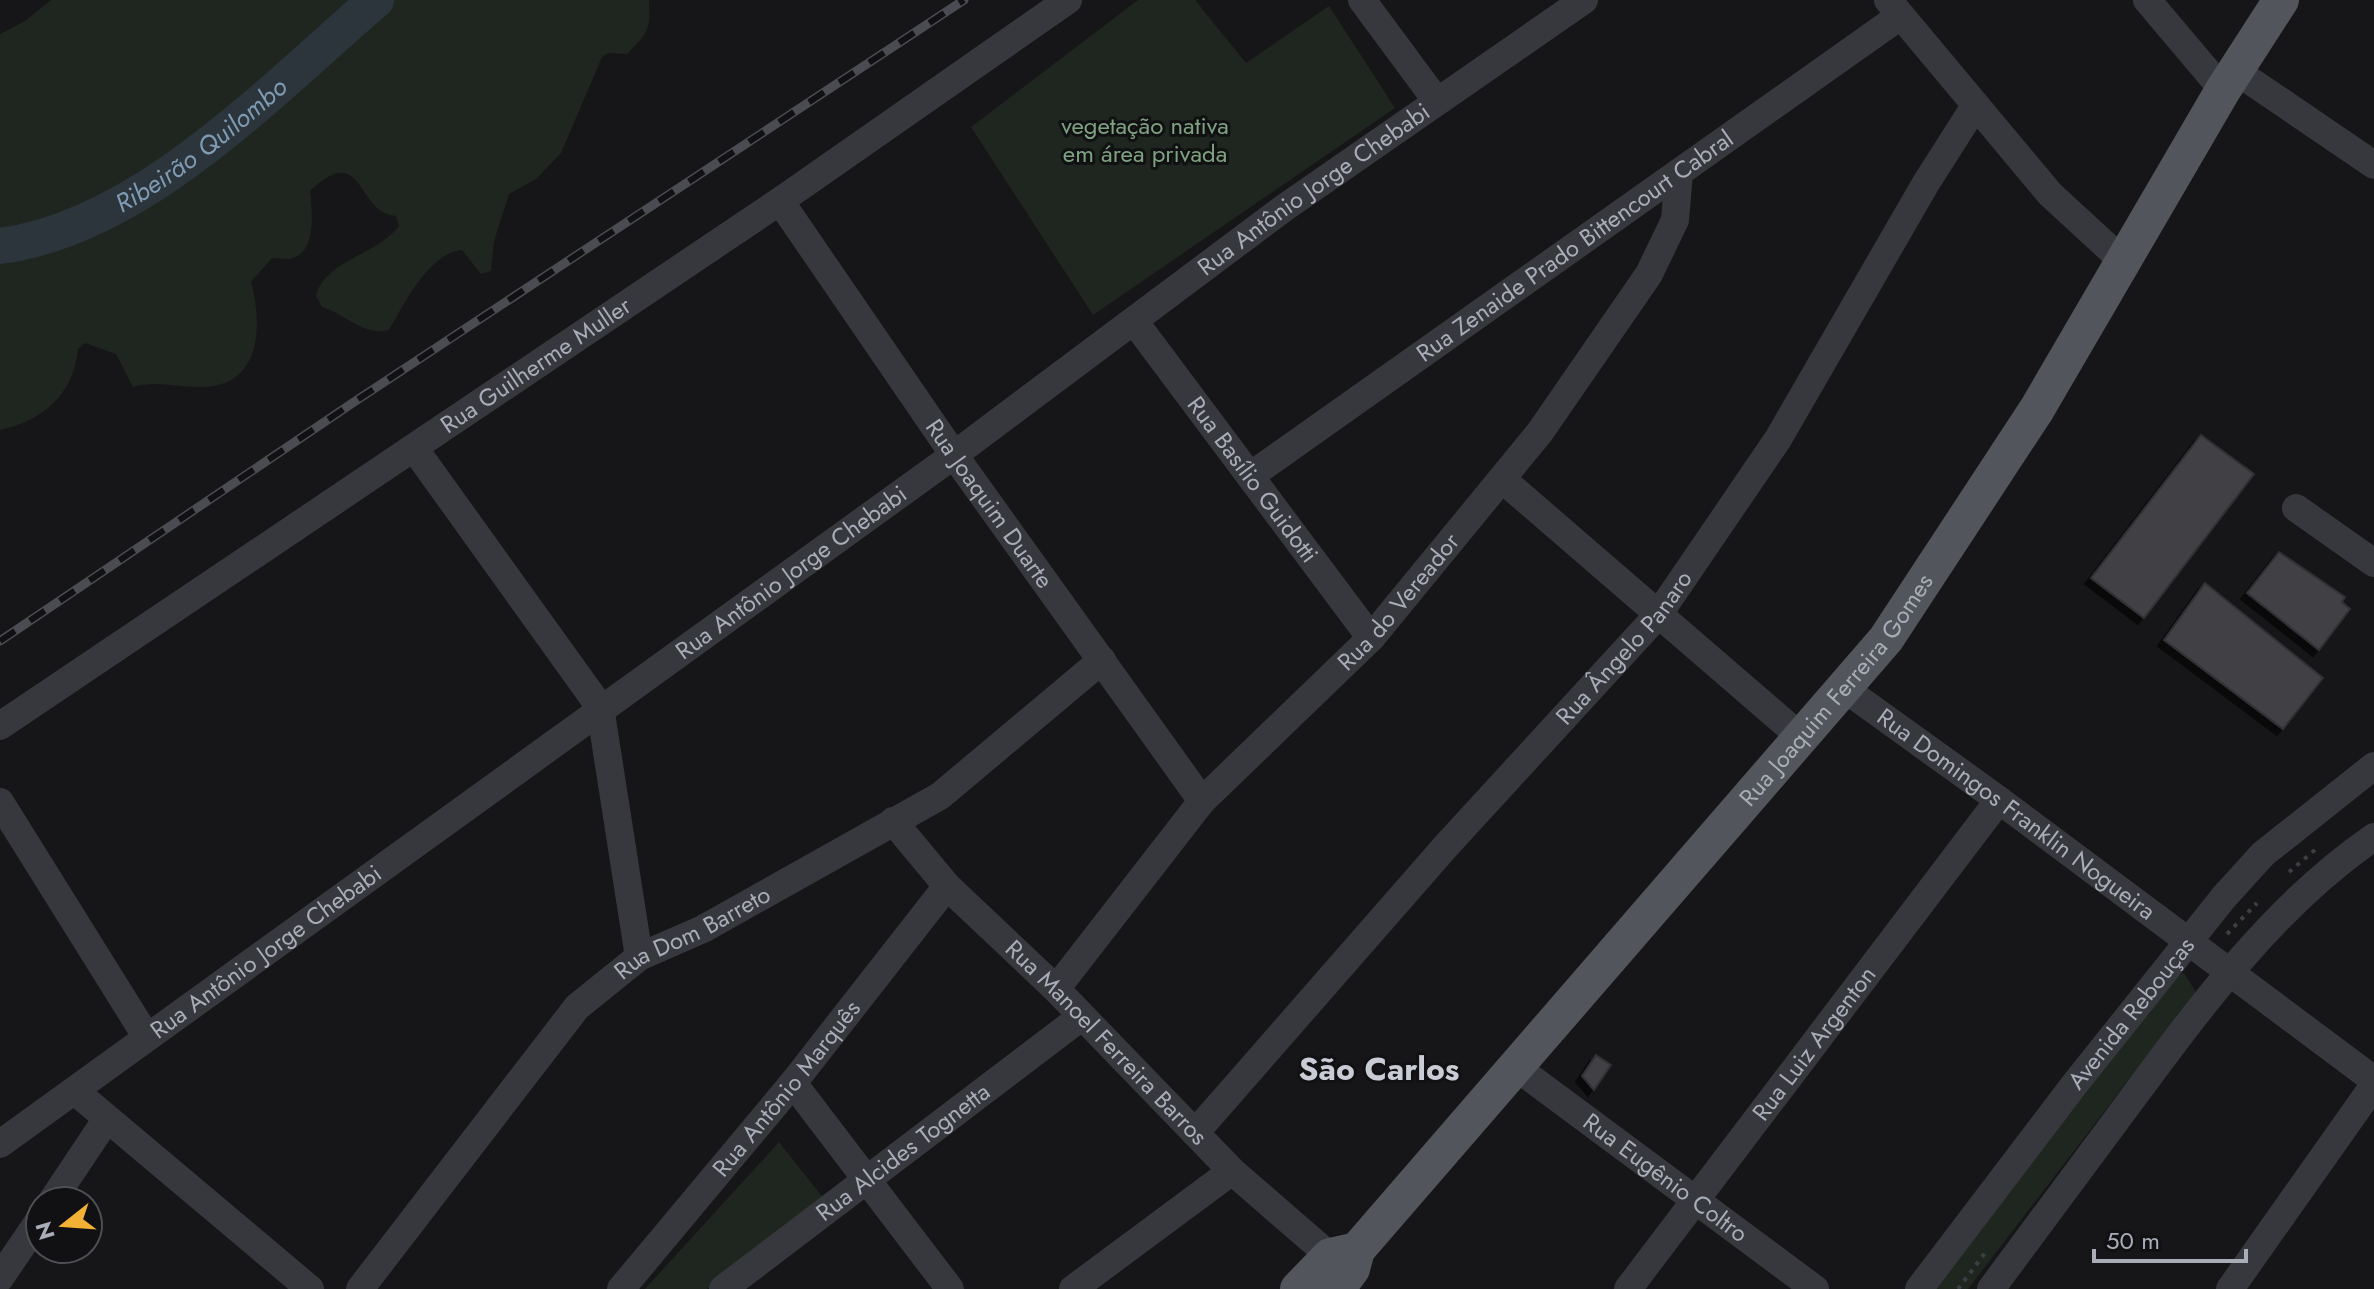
<svg xmlns="http://www.w3.org/2000/svg" width="2374" height="1289" font-family="Jost,sans-serif">
<style>
.green{fill:#1e261f}
.lines{fill:none;stroke-linecap:round;stroke-linejoin:round}
.river{stroke:#2c353c;stroke-width:36}
.building{fill:#404145;stroke:#303034;stroke-width:2;filter:url(#shadow)}
.path{stroke:#3d3f44;stroke-width:4;stroke-dasharray:4 6;stroke-linecap:butt}
.minor{stroke:#37383d;stroke-width:28}
.major{stroke:#53555c;stroke-width:36}
.rail-casing{stroke:#4a4c52;stroke-width:9}
.rail{stroke:#111113;stroke-width:6;stroke-dasharray:18;stroke-linecap:butt}
.labels{text-anchor:middle;stroke-width:6;stroke-linejoin:round;paint-order:stroke}
.park-label{font-size:24px;fill:#7fa381;stroke:#111113}
.street-label{font-size:24px;fill:#a8adb8;stroke:#111113}
.water-label{font-size:26px;font-style:italic;fill:#7f9bb3;stroke:#111113}
.district-label{font-size:32px;font-weight:bold;fill:#c9ccd4;stroke:#111113}
</style>
<defs>
<filter id="shadow"><feDropShadow dx="-6" dy="6" stdDeviation="0" flood-color="#0009"/></filter>
</defs>
<rect width="100%" height="100%" fill="#161618"/>
<!-- green -->
<path class="green" d="M51,0h598c1,31 1,30 -22,54l-19,-1 -6,4 -41,96 -25,26 -27,15 -15,47 -3,30 -10,3 -19,-24c-32,2 -58,54 -73,80 -24,7 -44,-16 -67,-23l-6,-11c8,-35 59,-40 83,-70l-3,-10c-40,-2 -32,-77 -86,-25 2,18 7,60 -17,67 -6,2 -15,0 -21,0l-21,24c12,44 10,104 -49,105 -23,1 -45,-7 -69,0l-17,-33 -31,-11 -7,6c-4,45 -35,72 -78,81v-396l25,-13z
M1138,0h57l51,63 83,-57 66,102 -302,207 -122,-188z
M2184,973l12,19 -228,297h-32l232,-310z
M779,1142l49,62 -121,85h-62z"/>
<g class="lines">
<!-- river -->
<path class="river" id="s1" d="M0,246c141,-18 271,-156 376,-246"/>
</g>
<!-- building -->
<path class="building" d="M2201,435l53,39 -110,144 -53,-40z
M2279,552l66,45 -3,5 8,7 -31,41 -72,-57z
M2205,583l118,95 -40,51 -119,-89z
M1596,1055l15,10 -17,25 -12,-14z"/>
<g class="lines">
<!-- path -->
<path class="path" d="M2289,872l27,-23
M2227,934l30,-31
M1958,1289l27,-36"/>
<!-- minor -->
<g class="minor">
<path d="M1362,0l74,100"/>
<path d="M1888,0l162,194 75,69"/>
<path d="M2147,0l76,90"/>
<path d="M2236,71l138,94"/>
<path id="s2" d="M780,201l174,254 248,346"/>
<path id="s3" d="M1134,321l237,317"/>
<path d="M414,448l186,259 39,250"/>
<path id="s4" d="M1250,476l650,-460"/>
<path d="M1503,480l298,257"/>
<path d="M2296,508l78,55"/>
<path id="s5" d="M1845,689l154,111 375,280"/>
<path id="s6" d="M0,726l780,-525 288,-201"/>
<path d="M0,802l146,234"/>
<path id="s7" d="M893,821l54,65 109,103 176,182 98,85"/>
<path id="s8" d="M1056,989l146,-188 169,-163 169,-206 109,-158 26,-54 4,-47"/>
<path id="s9" d="M1516,1067l299,222"/>
<path d="M793,1083l157,206"/>
<path d="M76,1092l234,197"/>
<path id="s10" d="M1195,1133l251,-287 212,-231 120,-176 148,-256 49,-77"/>
<path id="s11" d="M0,1144l954,-689 330,-247 300,-208"/>
<path d="M52,1201l54,-81"/>
<path d="M0,1278l40,-59"/>
<path id="s12" d="M360,1289l217,-282 62,-50 64,-28 237,-133 162,-136"/>
<path id="s13" d="M621,1289l172,-206 154,-197"/>
<path id="s14" d="M723,1289l358,-272"/>
<path d="M1073,1289l159,-118"/>
<path id="s15" d="M1628,1289l371,-489"/>
<path id="s16" d="M1919,1289l155,-204 150,-188 39,-43 111,-88"/>
<path d="M1991,1289c47,-63 94,-127 141,-190 70,-95 144,-195 242,-262"/>
<path d="M2230,1289l144,-204"/>
</g>
<!-- major -->
<g class="major">
<path d="M1298,1289l32,-33 27,-6"/>
<path id="s17" d="M1337,1289l15,-20 5,-19 529,-611 151,-230 186,-319 58,-90"/>
</g>
<!-- rail casing -->
<g class="rail-casing">
<path id="rail" d="M0,641l357,-241 607,-400"/>
</g>
<!-- rail -->
<use href="#rail" class="rail"/>
</g>
<g class="labels">
<!-- park labels -->
<g class="park-label">
<text x="1145" y="134">vegetação nativa<tspan x="1145" dy="28">em área privada</tspan></text>
</g>
<!-- street labels -->
<g class="street-label">
<text dy="8" stroke="none"><textPath href="#s11" startOffset="1624">Rua Antônio Jorge Chebabi</textPath></text>
<text dy="8" stroke="none"><textPath href="#s4" startOffset="398">Rua Zenaide Prado Bittencourt Cabral</textPath></text>
<text dy="8" stroke="none"><textPath href="#s6" startOffset="646">Rua Guilherme Muller</textPath></text>
<text dy="8" stroke="none"><textPath href="#s3" startOffset="198">Rua Basílio Guidotti</textPath></text>
<text dy="8" stroke="none"><textPath href="#s2" startOffset="368">Rua Joaquim Duarte</textPath></text>
<text dy="8" stroke="none"><textPath href="#s11" startOffset="976">Rua Antônio Jorge Chebabi</textPath></text>
<text dy="8" stroke="none"><textPath href="#s8" startOffset="518">Rua do Vereador</textPath></text>
<text dy="8" stroke="none"><textPath href="#s10" startOffset="648">Rua Ângelo Panaro</textPath></text>
<text dy="8" stroke="none"><textPath href="#s17" startOffset="782">Rua Joaquim Ferreira Gomes</textPath></text>
<text dy="8" stroke="none"><textPath href="#s5" startOffset="212">Rua Domingos Franklin Nogueira</textPath></text>
<text dy="8" stroke="none"><textPath href="#s12" startOffset="494">Rua Dom Barreto</textPath></text>
<text dy="8" stroke="none"><textPath href="#s11" startOffset="328">Rua Antônio Jorge Chebabi</textPath></text>
<text dy="8" stroke="none"><textPath href="#s16" startOffset="348">Avenida Rebouças</textPath></text>
<text dy="8" stroke="none"><textPath href="#s15" startOffset="308">Rua Luiz Argenton</textPath></text>
<text dy="8" stroke="none"><textPath href="#s7" startOffset="308">Rua Manoel Ferreira Barros</textPath></text>
<text dy="8" stroke="none"><textPath href="#s13" startOffset="260">Rua Antônio Marquês</textPath></text>
<text dy="8" stroke="none"><textPath href="#s14" startOffset="226">Rua Alcides Tognetta</textPath></text>
<text dy="8" stroke="none"><textPath href="#s9" startOffset="186">Rua Eugênio Coltro</textPath></text>
</g>
<!-- water labels -->
<g class="water-label">
<text dy="9" stroke="none"><textPath href="#s1" startOffset="228">Ribeirão Quilombo</textPath></text>
</g>
<!-- district labels -->
<g class="district-label">
<text x="1379" y="1080">São Carlos</text>
</g>
</g>
<!-- north arrow -->
<g transform="translate(64 1225) rotate(253)"><circle r="38" fill="#111113" stroke="#4d4f55" stroke-width="2"/>
<path d="M0-6L14 30L0 20L-14 30Z" fill="#f2b134"/>
<text y="-12" font-size="22" font-weight="bold" text-anchor="middle" fill="#a8adb8">N</text>
</g>
<!-- scale -->
<path d="M2094 1249v12h152v-12" fill="none" stroke="#a8adb8" stroke-width="4"/>
<text x="2106" y="1249" font-size="24" fill="#a8adb8" stroke="#111113" stroke-width="6" paint-order="stroke">50 m</text>
</svg>
